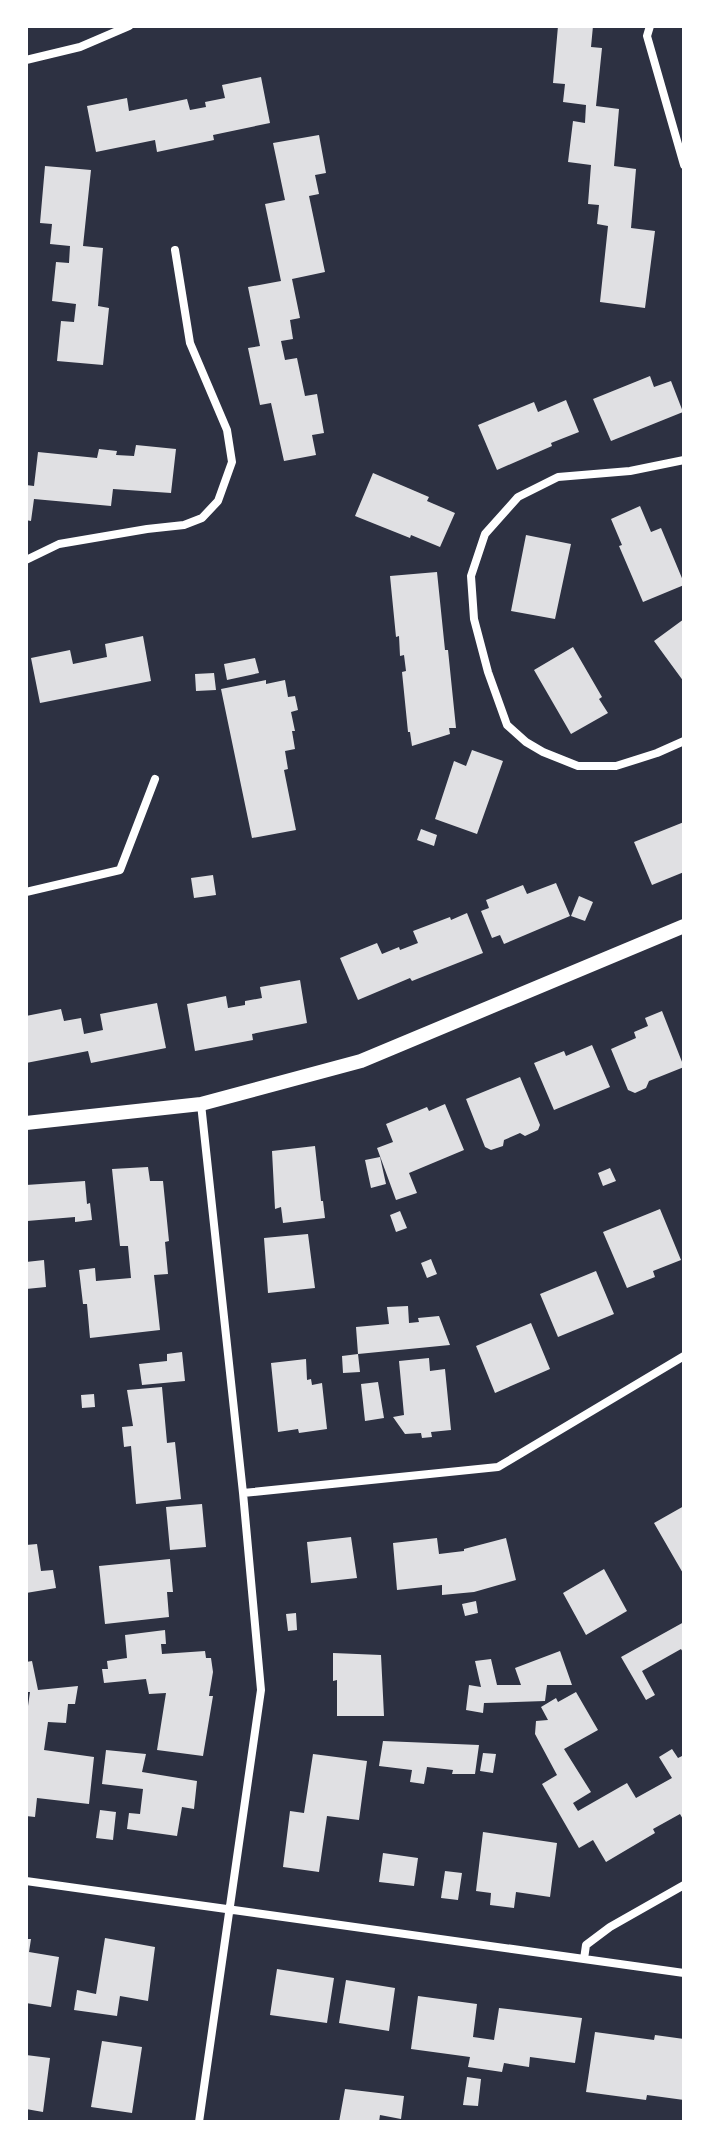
<svg xmlns="http://www.w3.org/2000/svg" width="710" height="2148" font-family="'PT Serif',serif">
<style>
.building{fill:#e0e0e3}
.lines{fill:none;stroke-linecap:round;stroke-linejoin:round}
.minor{stroke:#fff;stroke-width:8}
.tertiary{stroke:#fff;stroke-width:14}
</style>
<rect width="100%" height="100%" fill="#2d3142"/>
<!-- building -->
<path class="building" d="M558,26h35l-2,21 11,1 -6,58 23,3 -5,57 22,3 -5,59 24,3 -10,77 -45,-6 8,-76 -11,-2 2,-19 -11,-1 3,-39 -23,-3 5,-41 12,2 1,-18 -23,-3 2,-18 -12,-1z
M261,77l9,46 -57,12 1,5 -57,12 -2,-12 -59,12 -9,-46 40,-8 2,13 58,-12 3,11 16,-3 -1,-5 20,-4 -3,-13z
M319,135l7,38 -11,2 4,19 -10,2 16,76 -33,7 8,39 -10,2 3,19 -12,2 4,19 12,-2 8,38 12,-2 7,39 -12,2 4,20 -32,6 -13,-58 -11,2 -12,-57 12,-2 -12,-59 33,-6 -16,-77 20,-4 -12,-57z
M45,166l46,4 -8,76 20,2 -5,58 11,2 -6,57 -46,-4 4,-40 13,1 2,-18 -24,-3 4,-39 13,1 1,-17 -20,-2 2,-20 -12,-1z
M650,376l4,11 17,-6 12,31 -72,29 -18,-42z
M566,400l13,32 -28,11 1,3 -55,24 -19,-45 56,-23 4,10z
M136,445l40,4 -5,44 -58,-4 -2,17 -77,-7 -3,22 -5,-1v-35l8,1 4,-34 59,6 2,-9 18,2 -1,4 18,1z
M373,473l56,24 -2,4 28,12 -15,34 -29,-12 -1,3 -55,-22z
M640,506l11,26 10,-4 23,55v2l-41,17 -24,-56 3,-1 -11,-26z
M526,535l45,9 -16,75 -44,-8z
M437,572l8,78h3l8,78h-7l1,6 -38,12 -2,-14h-2l-6,-60 4,-1 -2,-16 -4,1 -1,-20 -3,1 -6,-61z
M684,619v63l-30,-41z
M143,636l8,45 -111,22 -9,-45 39,-8 3,14 34,-7 -2,-13z
M573,647l29,50 -3,2 9,14 -37,21 -37,-64z
M255,658l4,15 -32,7 -3,-16z
M214,673l2,17 -20,1 -1,-17z
M266,680v4l19,-4 3,17 7,-1 3,14 -7,2 4,19h-3l3,18 -10,2 3,18 -4,1 12,60 -44,8 -31,-149z
M472,750l31,11 -26,73 -42,-15 19,-58 12,5z
M684,822v50l-32,13 -18,-43z
M421,829l16,6 -3,11 -17,-6z
M213,875l3,20 -22,3 -3,-20z
M556,883l14,33 -66,28 -4,-9 -8,3 -11,-27 8,-3 -3,-8 37,-15 4,9z
M579,896l14,6 -8,19 -14,-5z
M467,913l16,40 -71,28 -2,-3 -52,22 -18,-42 37,-15 5,11 17,-7 1,3 18,-7 -5,-12 37,-14 1,3z
M300,980l7,43 -55,11 1,6 -58,11 -8,-47 39,-8 2,12 17,-3v-4l17,-3 -2,-11z
M157,1003l9,45 -75,15 -3,-12 -62,12v-47l35,-7 3,12 17,-3 3,16 19,-4 -3,-16z
M662,1011l22,56 -35,14 -3,7 -11,5 -7,-3 -17,-41 25,-11 -2,-6 14,-6 -3,-8z
M592,1045l18,42 -56,23 -20,-47 30,-12 2,5z
M520,1077l20,48 -2,5 -13,6 -5,-3 -16,7 -1,6 -12,4 -6,-3 -19,-48z
M445,1104l19,46 -55,23 8,20 -21,7 -19,-52 16,-6 -7,-18 41,-17 2,4z
M315,1146l6,55h2l2,17 -42,5 -2,-16 -6,2 -3,-58z
M380,1157l6,27 -15,4 -6,-28z
M148,1167l2,14h13l6,60 -4,1 3,32 -14,1 6,55 -70,8 -3,-34h-4l-4,-34 16,-2 1,13 35,-3 -3,-32h-8l-8,-77z
M610,1168l6,13 -13,5 -5,-13z
M85,1181l2,23 3,-1 2,17 -17,2v-5l-48,4 -1,-36z
M660,1209l21,51 -28,11 2,6 -28,11 -24,-56z
M400,1211l7,17 -11,4 -6,-17z
M308,1234l7,54 -47,5 -4,-55z
M431,1259l6,15 -10,4 -6,-15z
M44,1260l2,27 -20,2v-27z
M596,1271l18,43 -56,23 -18,-43z
M408,1306l1,17 10,-1 -1,-4 21,-2 11,29 -92,9 -2,-27 33,-3 -2,-17z
M531,1323l19,46 -55,24 -19,-47z
M182,1352l3,29 -43,4 -3,-21 28,-3v-7z
M358,1354l2,18 -17,1 -1,-17z
M429,1358l1,13 15,-2 6,61 -20,2 1,5 -10,1 -1,-5 -16,1 -12,-17 11,-2 -5,-54z
M306,1359l1,21 4,-1 1,6 10,-2 5,46 -28,4 -1,-4 -20,3 -7,-69z
M378,1382l6,36 -19,3 -4,-37z
M162,1387l5,56 8,-1 6,57 -45,5 -5,-58 -7,1 -2,-20 11,-1 -6,-36z
M94,1394l1,13 -13,1 -1,-13z
M202,1504l4,43 -36,3 -4,-43z
M684,1506v69l-30,-52z
M351,1537l6,41 -46,5 -4,-41z
M437,1538l2,16 25,-3v-2l42,-11 10,42 -42,12 -32,3v-10l-45,5 -4,-47z
M37,1544l4,27 12,-1 3,18 -30,5v-48z
M170,1559l3,33h-6l2,25 -64,7 -6,-58z
M604,1569l23,42 -41,24 -23,-42z
M476,1601l2,12 -13,3 -3,-12z
M296,1613l1,17 -9,1 -2,-17z
M684,1622v32l-3,-5 -39,22 13,24 -9,5 -25,-43z
M165,1630l1,14h-5l1,10 43,-3 1,7h5l2,14 -4,24h4l-10,60 -46,-6 9,-57 -17,1 -3,-15 -42,4 -2,-14h6l-1,-8 20,-3 -2,-23z
M560,1651l12,34h-25l-2,16 -61,2 -1,10 -17,-3 3,-25 12,2 -6,-26 16,-2 6,26h24l-6,-17z
M333,1653l48,2 3,61h-47v-36l-4,1z
M32,1661l6,29 40,-4 -3,18h-7l-2,19 -18,-1 -4,28 50,7 -5,47 -52,-6 -2,19 -9,-1v-96l4,-28h-4v-30z
M576,1692l22,38 -34,19 27,43 -18,11 5,8 49,-28 9,15 36,-20 -13,-21 13,-8 6,9 6,-3v66l-4,-7 -27,15 2,4 -49,29 -13,-22 -14,8 -37,-64 15,-9 -22,-41 1,-13 12,-1 -7,-13 15,-9 2,4z
M383,1741l96,4 -4,29h-23l1,-4 -26,-3 -3,17 -14,-2 2,-12 -33,-4z
M106,1750l40,4 -4,18 55,9 -3,28 -12,-2 -5,29 -50,-7 2,-16 11,1 3,-25 -41,-5z
M483,1753l13,1 -3,19 -13,-2z
M313,1754l54,7 -8,59 -32,-4 -8,56 -36,-5 7,-56 14,2z
M100,1810l16,2 -3,28 -17,-2z
M483,1832l74,11 -7,54 -34,-5 -2,16 -24,-3 1,-12 -15,-2z
M383,1853l35,5 -4,28 -35,-4z
M445,1871l17,2 -4,27 -17,-2z
M105,1938l50,9 -7,54 -28,-5 -3,20 -43,-6 3,-20 19,4z
M26,1939h5l-2,13 30,5 -8,50 -25,-4z
M277,1969l57,9 -7,45 -57,-8z
M346,1980l49,8 -6,43 -50,-8z
M418,1996l59,8 -4,33 21,3 5,-32 83,10 -7,45 -45,-6 -1,10 -25,-4 -2,9 -34,-5 2,-10 -59,-8z
M595,2032l59,8 1,-5 29,4v61l-37,-5 -1,5 -60,-8z
M102,2041l40,6 -10,66 -41,-6z
M26,2055l24,3 -7,54 -17,-3z
M467,2077l14,2 -3,27 -15,-1z
M345,2089l59,7 -3,23 -21,-4 -1,7h-40z"/>
<g class="lines">
<!-- minor -->
<path class="minor" d="M650,26l-3,10 37,129
M26,60l54,-13 49,-21
M684,460l-54,11 -72,6 -40,20 -33,37 -14,42 3,43 14,53 19,53 19,17 17,10 35,14h38l41,-13 27,-12
M26,560l33,-16 88,-15 37,-4 18,-7 16,-17 14,-39 -5,-32 -37,-87 -15,-93
M26,892l94,-22 35,-91
M243,1493l255,-26 186,-111
M26,1881l658,92
M584,1959l2,-14 24,-18 74,-42
M199,2122l62,-432 -18,-197 -42,-389"/>
<!-- tertiary -->
<path class="tertiary" d="M26,1123l175,-19 160,-43 323,-135"/>
</g>
<!-- border -->
<rect width="710" height="2148" fill="none" stroke="#ffffff" stroke-width="56"/>
</svg>
